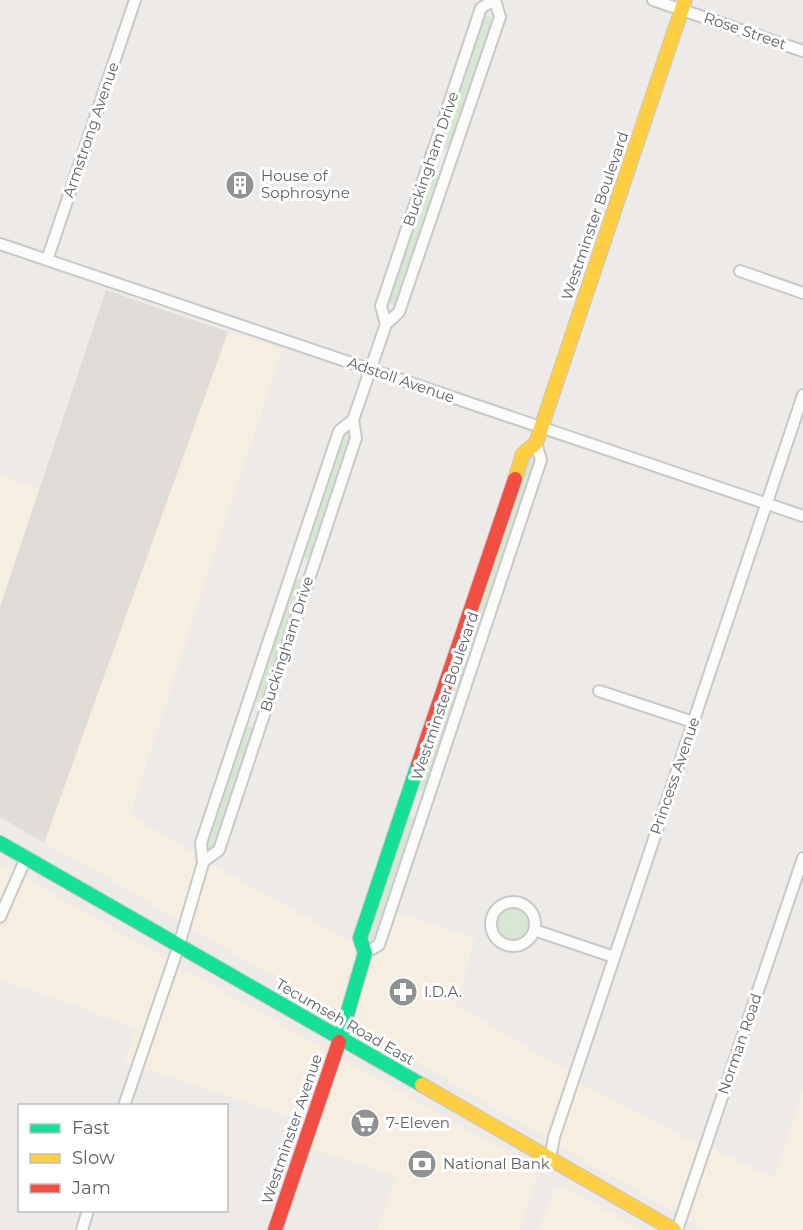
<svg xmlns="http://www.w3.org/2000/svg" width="803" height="1230" font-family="Montserrat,sans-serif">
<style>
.commercial{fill:#f6eee0}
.education{fill:#e0dcd7}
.green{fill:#d8e7d3}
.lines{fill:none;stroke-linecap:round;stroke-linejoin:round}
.street-casing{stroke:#c9c9c9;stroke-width:14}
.fast-casing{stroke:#c8c7c8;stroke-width:16}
.slow-casing{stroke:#c8c7c8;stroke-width:16}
.jam-casing{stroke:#c8c7c8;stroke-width:16}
.street{stroke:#fcfcfb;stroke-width:10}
.fast{stroke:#16e098;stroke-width:14}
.slow{stroke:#ffcf43;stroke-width:14}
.jam{stroke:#f24e42;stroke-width:14}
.labels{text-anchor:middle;stroke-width:6;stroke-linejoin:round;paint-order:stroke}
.street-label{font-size:15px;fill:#5d6165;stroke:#fff}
.poi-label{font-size:15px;fill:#5d6165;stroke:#fff;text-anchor:start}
</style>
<rect width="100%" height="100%" fill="#edeae7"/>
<!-- commercial -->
<path class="commercial" d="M228,332l55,17 -135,408 -17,58 82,50 143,80 -1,16 -17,53 -147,-86 -84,-51 -63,-34z
M0,475l39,13 -39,119z
M0,864l301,172 233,131 4,10 -18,53h-143l18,-54 -84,-27 -10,-29 -177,-58 13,-34 -137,-49z
M397,913l78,26 -19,66 112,67 -20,67 -199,-116 19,-56 12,-15z
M578,1082l120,63 -23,67 -119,-68z
M803,1090v140h-95l-21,-11 24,-71 63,30z
M562,1187h4l23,14 52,29h-102l13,-36 4,-5z"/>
<!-- education -->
<path class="education" d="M106,290l122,42 -184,511 -44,-26v-210z"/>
<!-- green -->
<path class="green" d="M487,16l4,1 1,6 -42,125 -4,2 -4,-2 -1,-5 42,-125z
M435,172l4,2 1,5 -43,124 -3,2 -4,-2 -1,-5 42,-124z
M346,434l4,1 1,5 -39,117 -4,2 -4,-1 -1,-6 39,-116z
M530,456l6,2 1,5 -61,175 -4,2 -4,-1z
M297,579l4,1 1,5 -38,117 -4,2 -4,-2 -1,-5 39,-116z
M460,665l5,2 1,5 -40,117 -4,2 -4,-2 -1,-5 39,-117z
M248,726l4,1 1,5 -39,116 -3,3 -4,-2 -2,-5 39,-117z
M409,816l6,2 1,5 -40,116 -4,2 -4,-1 -1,-5 39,-117z
M498 924a16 16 0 1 1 32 0a16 16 0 1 1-32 0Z"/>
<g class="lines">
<!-- street casing -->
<g class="street-casing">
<path id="street" d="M653,0l150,51
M0,244l803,272
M47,260l88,-260
M740,271l63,22
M386,324l-5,-18 100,-298 13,-8
M599,691l94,31
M204,861l15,-11 137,-412 -3,-18 33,-96 13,-12 101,-295 -5,-17
M491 924a22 22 0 1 1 44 0a22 22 0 1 1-44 0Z
M0,917l26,-59
M534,930l80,27
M365,953l14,-8 162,-485 -5,-17
M124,1106l55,-161 24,-82 -2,-20 138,-412 14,-11
M550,1159l4,-22 249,-742
M82,1230l6,-20
M677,1230l126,-372"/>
</g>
<!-- fast casing -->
<g class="fast-casing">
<path id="fast" d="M0,843l422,242
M339,1042l26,-89 -5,-15 58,-173"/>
</g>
<!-- slow casing -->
<g class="slow-casing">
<path id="slow" d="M515,479l8,-25 13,-11 149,-443
M422,1085l252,145"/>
</g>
<!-- jam casing -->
<g class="jam-casing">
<path id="jam" d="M418,765l97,-286
M275,1230l64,-188"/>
</g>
<!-- street -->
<use href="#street" class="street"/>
<!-- fast -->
<use href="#fast" class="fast"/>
<!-- slow -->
<use href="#slow" class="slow"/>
<!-- jam -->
<use href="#jam" class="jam"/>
</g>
<!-- icons -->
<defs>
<g id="building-disc" transform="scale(1.5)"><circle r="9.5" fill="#8f9192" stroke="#fff"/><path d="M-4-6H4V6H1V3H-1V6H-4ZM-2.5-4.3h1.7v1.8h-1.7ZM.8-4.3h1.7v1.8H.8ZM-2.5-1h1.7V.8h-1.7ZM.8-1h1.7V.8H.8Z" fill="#fff"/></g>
<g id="pharmacy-disc" transform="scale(1.5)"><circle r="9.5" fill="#8f9192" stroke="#fff"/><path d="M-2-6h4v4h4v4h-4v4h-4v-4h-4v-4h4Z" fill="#fff"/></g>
<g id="supermarket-disc" transform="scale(1.5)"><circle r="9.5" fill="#8f9192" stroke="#fff"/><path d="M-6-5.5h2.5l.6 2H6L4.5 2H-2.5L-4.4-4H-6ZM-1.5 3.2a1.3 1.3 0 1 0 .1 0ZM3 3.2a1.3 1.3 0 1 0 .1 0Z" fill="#fff"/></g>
<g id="bank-disc" transform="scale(1.5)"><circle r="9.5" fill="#8f9192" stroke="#fff"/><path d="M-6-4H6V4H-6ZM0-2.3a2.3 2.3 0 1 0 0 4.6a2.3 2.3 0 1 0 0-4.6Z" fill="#fff"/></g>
</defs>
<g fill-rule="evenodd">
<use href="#building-disc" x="240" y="185"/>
<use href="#pharmacy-disc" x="403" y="992"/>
<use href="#supermarket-disc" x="365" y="1123"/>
<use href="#bank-disc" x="422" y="1164"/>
</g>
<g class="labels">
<!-- street labels -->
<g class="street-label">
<text transform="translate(745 31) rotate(19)" y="5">Rose Street</text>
<text transform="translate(91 130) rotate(-71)" y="5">Armstrong Avenue</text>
<text transform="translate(431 159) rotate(-71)" y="5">Buckingham Drive</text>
<text transform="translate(595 216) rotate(-71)" y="5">Westminster Boulevard</text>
<text transform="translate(401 380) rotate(19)" y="5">Adstoll Avenue</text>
<text transform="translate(287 644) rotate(-72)" y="5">Buckingham Drive</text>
<text transform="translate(445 696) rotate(-71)" y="5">Westminster Boulevard</text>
<text transform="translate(675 776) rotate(-71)" y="5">Princess Avenue</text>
<text transform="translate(345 1022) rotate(30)" y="5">Tecumseh Road East</text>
<text transform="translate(740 1044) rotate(-71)" y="5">Norman Road</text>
<text transform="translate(292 1129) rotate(-71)" y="5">Westminster Avenue</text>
</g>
<!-- poi labels -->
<g class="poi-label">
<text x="261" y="181">House of<tspan x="261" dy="17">Sophrosyne</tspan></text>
<text x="424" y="997">I.D.A.</text>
<text x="386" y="1128">7-Eleven</text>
<text x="443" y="1169">National Bank</text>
</g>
</g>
<!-- legend -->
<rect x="18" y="1104" width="210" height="108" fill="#ffffff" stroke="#bec0c1" stroke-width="1.5"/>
<rect x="30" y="1124" width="30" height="9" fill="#16e098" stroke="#bec0c1" stroke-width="1.5"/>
<text x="72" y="1134" font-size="18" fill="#5d6165">Fast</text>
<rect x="30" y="1154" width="30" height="9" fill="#ffcf43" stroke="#bec0c1" stroke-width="1.5"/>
<text x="72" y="1164" font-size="18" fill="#5d6165">Slow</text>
<rect x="30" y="1184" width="30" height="9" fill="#f24e42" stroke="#bec0c1" stroke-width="1.5"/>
<text x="72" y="1194" font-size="18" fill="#5d6165">Jam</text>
</svg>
